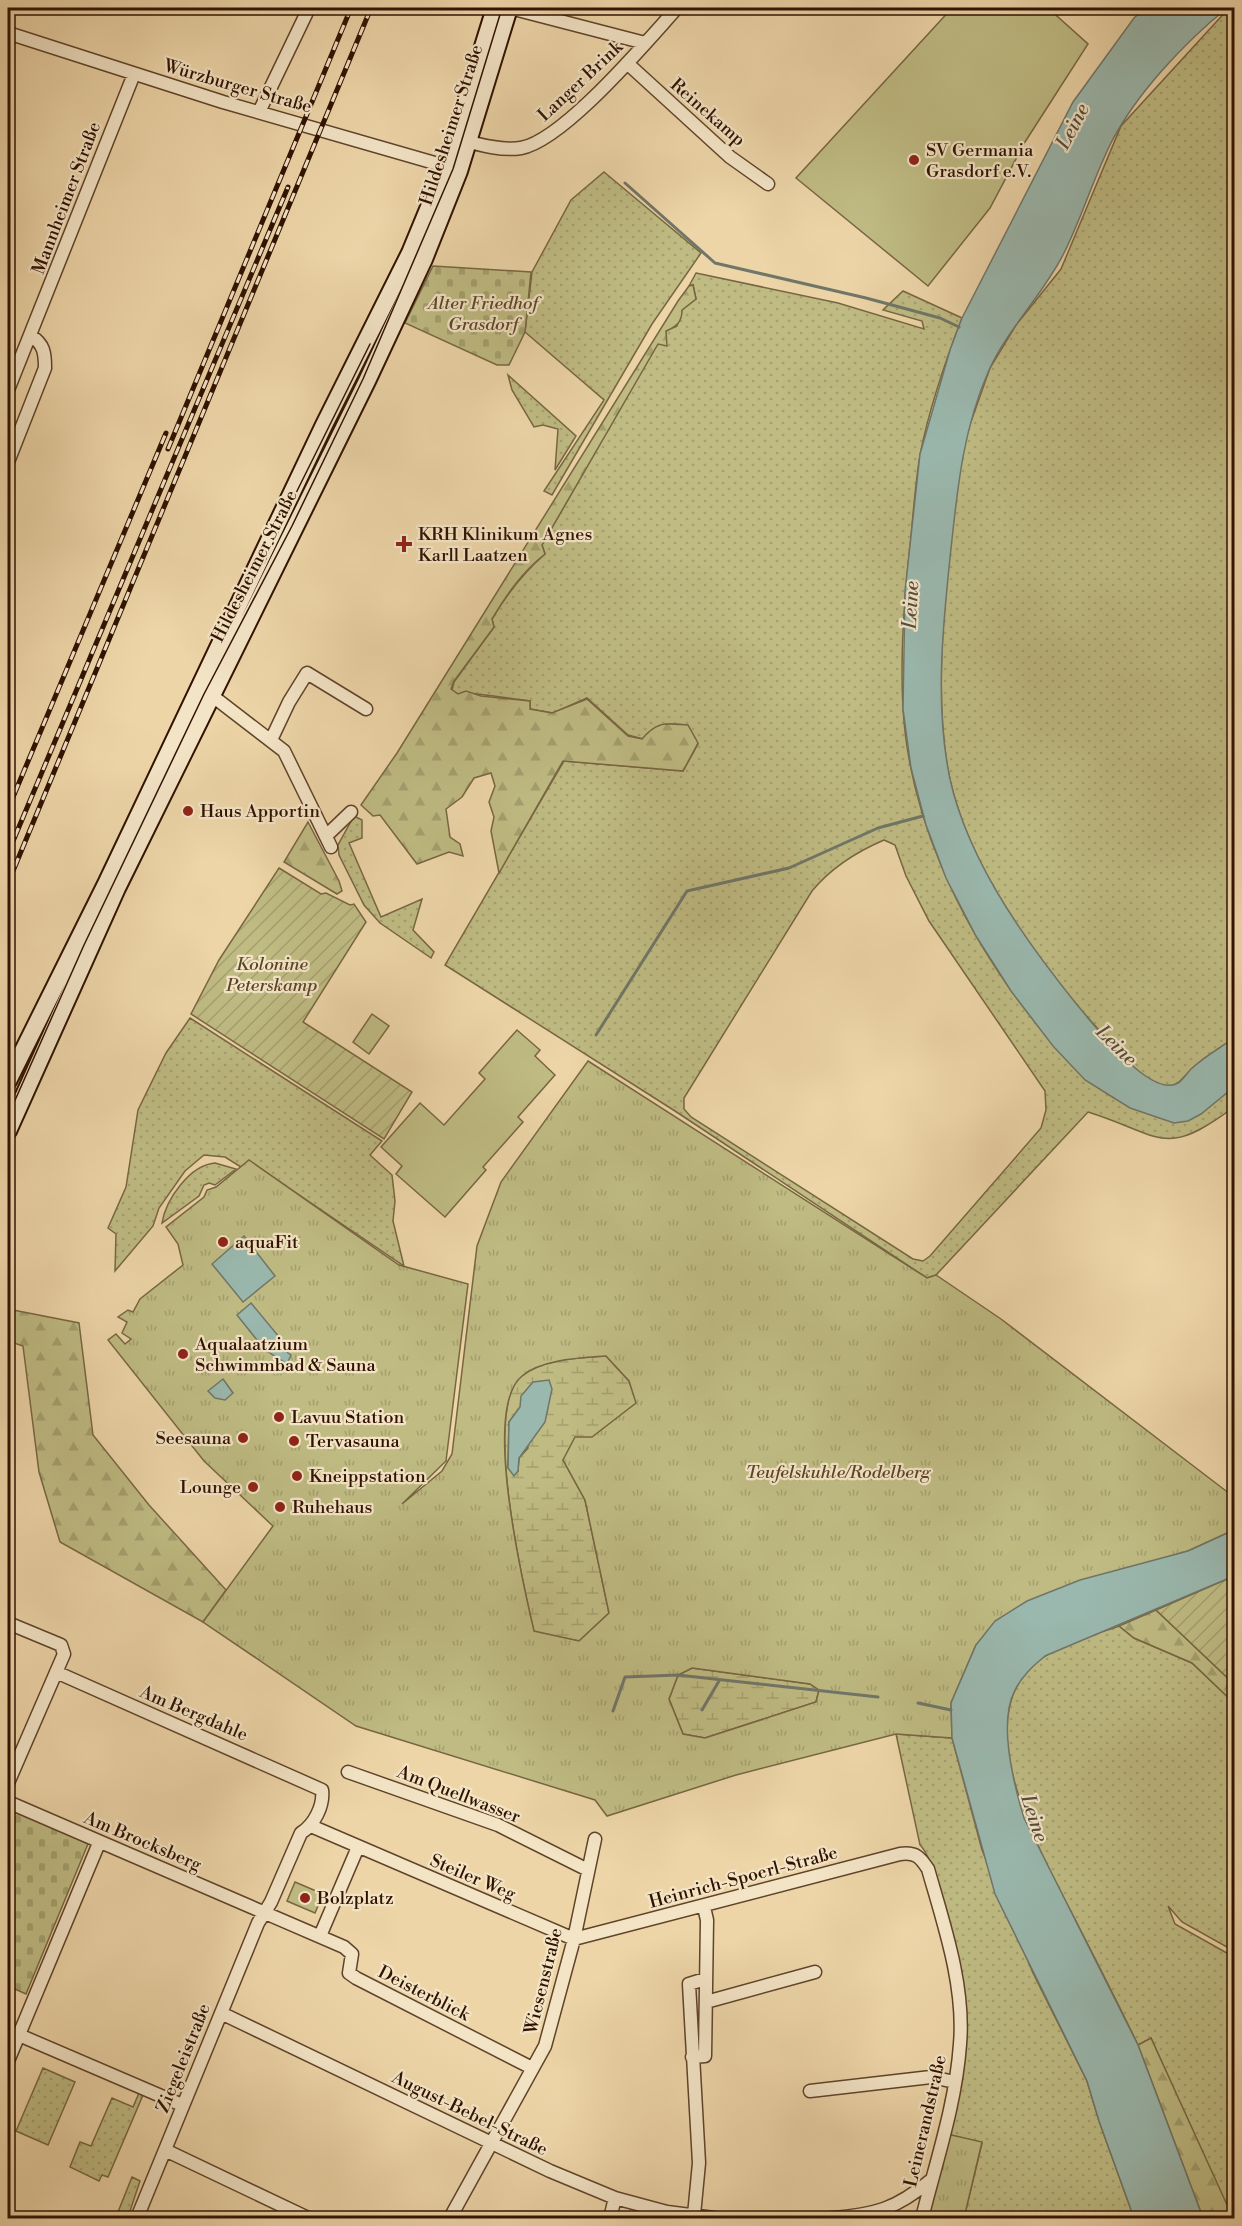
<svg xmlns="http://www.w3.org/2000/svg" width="1242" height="2226" font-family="'Libre Bodoni',serif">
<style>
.grass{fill:url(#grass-dots);stroke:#786642;stroke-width:1.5;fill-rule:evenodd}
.forest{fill:url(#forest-firs);stroke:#786642;stroke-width:1.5}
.wetland{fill:url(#wetland-marsh);stroke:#786642;stroke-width:1.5;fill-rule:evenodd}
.cemetery{fill:url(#cemetery-stones);stroke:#786642;stroke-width:1.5}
.park{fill:url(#park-tufts);stroke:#786642;stroke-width:1.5;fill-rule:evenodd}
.garden{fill:url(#garden-furrows);stroke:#786642;stroke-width:1.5}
.pitch{fill:#bfbb83;stroke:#786642;stroke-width:1.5}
.water{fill:#9ab8ae;stroke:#707668;stroke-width:1.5}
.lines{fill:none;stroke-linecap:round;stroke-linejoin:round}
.stream{stroke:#707668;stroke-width:3}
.street-casing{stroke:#5f432a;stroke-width:15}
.secondary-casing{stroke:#301200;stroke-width:20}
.street{stroke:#f3e4c6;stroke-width:12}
.secondary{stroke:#f3e4c6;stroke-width:16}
.tram{stroke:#301200;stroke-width:1.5}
.rail-casing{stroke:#301200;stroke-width:5}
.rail{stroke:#f3e4c6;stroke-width:3;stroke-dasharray:9;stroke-linecap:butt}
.poi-dot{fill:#8f2418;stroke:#f3e4c6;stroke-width:2}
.labels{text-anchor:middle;stroke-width:4.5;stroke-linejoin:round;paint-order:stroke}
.street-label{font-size:18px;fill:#301200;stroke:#f3e4c6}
.poi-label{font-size:18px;fill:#301200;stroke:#f3e4c6;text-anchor:start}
.park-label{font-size:18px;font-style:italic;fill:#5b4527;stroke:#f3e4c6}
.water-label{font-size:20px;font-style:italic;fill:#554c3d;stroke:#f3e4c6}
</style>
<defs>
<pattern id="grass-dots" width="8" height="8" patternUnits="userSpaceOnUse" patternTransform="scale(1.5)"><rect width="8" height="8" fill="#bfbb83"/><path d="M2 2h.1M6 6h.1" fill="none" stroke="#a4a06f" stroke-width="1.8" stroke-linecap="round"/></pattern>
<pattern id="forest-firs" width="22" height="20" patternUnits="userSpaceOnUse" patternTransform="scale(1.5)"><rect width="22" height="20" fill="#bfbb83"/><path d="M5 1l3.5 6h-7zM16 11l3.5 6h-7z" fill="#a4a06f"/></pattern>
<pattern id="wetland-marsh" width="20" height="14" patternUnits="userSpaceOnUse" patternTransform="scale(1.5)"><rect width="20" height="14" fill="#bfbb83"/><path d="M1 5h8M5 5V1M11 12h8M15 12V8" fill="none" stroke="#a4a06f"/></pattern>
<pattern id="cemetery-stones" width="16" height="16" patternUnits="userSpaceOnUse" patternTransform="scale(1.5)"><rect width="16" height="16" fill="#bfbb83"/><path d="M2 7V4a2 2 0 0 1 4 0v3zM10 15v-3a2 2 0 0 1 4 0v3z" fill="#a4a06f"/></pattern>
<pattern id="park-tufts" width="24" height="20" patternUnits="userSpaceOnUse" patternTransform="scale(1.5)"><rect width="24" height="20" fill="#bfbb83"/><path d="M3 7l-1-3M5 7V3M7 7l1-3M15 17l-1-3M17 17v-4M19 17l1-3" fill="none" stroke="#a4a06f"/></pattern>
<pattern id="garden-furrows" width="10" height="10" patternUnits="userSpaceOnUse" patternTransform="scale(1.5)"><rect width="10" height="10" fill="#bfbb83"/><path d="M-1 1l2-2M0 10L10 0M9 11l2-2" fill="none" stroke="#a4a06f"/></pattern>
</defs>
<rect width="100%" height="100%" fill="#edd5a8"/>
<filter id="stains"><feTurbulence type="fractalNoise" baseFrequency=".00333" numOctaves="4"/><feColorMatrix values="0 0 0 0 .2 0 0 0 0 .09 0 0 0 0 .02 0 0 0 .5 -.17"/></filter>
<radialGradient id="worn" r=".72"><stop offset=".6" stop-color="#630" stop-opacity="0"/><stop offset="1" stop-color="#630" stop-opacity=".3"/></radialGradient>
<!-- grass -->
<path class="grass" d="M1229,8h5v1030c-14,10 -31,19 -43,32 -7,6 -12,15 -21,16 -22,2 -41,-24 -54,-38 -69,-71 -153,-184 -169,-284 -15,-95 3,-202 12,-298l8,-33 23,-65 26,-43 45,-56 60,-143z
M604,172l97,81 -49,71 -100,171 -8,-4 60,-91 -79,-68 7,-60 39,-72z
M696,273l142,30 86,26 -2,-8 -39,-11 20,-19 59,27c-17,44 -33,91 -42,137 -5,30 -7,61 -10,92 -6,53 -10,107 -7,161 6,106 55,212 118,296 46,60 76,98 153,118l60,-35v20c-71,53 -72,28 -146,5l-152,163 -9,3 -252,-167 -230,-146 119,-204 119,10 15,-27 -11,-19c-20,-2 -31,-3 -44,14l-15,-4 -41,-37 -34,15 -23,-4v-8c-14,-1 -64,-11 -72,-7l-6,-4 2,-8 40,-55 -2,-8c15,-25 31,-46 53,-65l-3,-9 116,-202 8,2v-14l11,-5 5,-16 14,-11 -3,-14 -4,1zM884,840l11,5 11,31 23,45 116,170 1,19 -5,18 -111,128 -7,5 -10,-2 -222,-142 -7,-8v-11l128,-207c19,-23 44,-39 72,-51z
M508,375l68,61 -21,34 3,-41 -15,-4 -9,2 -22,-37z
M354,816l8,4v18l-13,5 32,74 41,-18 -9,31 21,22 -3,6 -51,-35 -16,-18 -25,-50 -1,-10z
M190,1018l192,123 -12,14 22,20 3,26 -2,20 11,45 -155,-105 -8,6 -16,-10 -21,-2 -19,16 -26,37 -6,18 -38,45 1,-37 -8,-6 18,-41 12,-77 28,-57z
M215,1163l21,6 -21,16 -6,-2 -5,2 -5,11 -37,27c4,-24 28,-58 53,-60z
M1119,1626l15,12 58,25 42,40v248l-52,-29 -14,-16 7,18 59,33v261l-19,-36 -64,-144 -13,7c-19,-40 -39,-79 -59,-118 -32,-62 -110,-195 -50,-258 22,-23 60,-32 90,-43z
M896,1734l56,4 30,112 51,123 54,108 12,40 35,97h-170l18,-75 -35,-9c9,-30 18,-58 18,-90 0,-35 -22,-176 -45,-199z
M43,2068l32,14 -27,63 -32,-14z
M139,2093l4,2 -35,82 -6,-2 -3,6 -29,-14 10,-25 11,4 21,-48 21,9z
M132,2177l8,4 -12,36 -10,-5z"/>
<!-- forest -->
<path class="forest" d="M693,285l3,14 -14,11c0,12 -5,16 -16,21l1,15 -9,-2 -116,201 3,9c-23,18 -38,40 -53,65l2,8 -40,54 -3,8 7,5 8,-3 15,5 49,5v8l22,4 35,-14 41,37 14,3c16,-19 24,-15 46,-14l10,18 -15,28 -120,-10 -64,112 -8,-42 3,-14 -5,-15 6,-16 -4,-13 -17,5 -12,19 -16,12 4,28 10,7 3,12 -14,-4 -32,12 -37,-49 -7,1 -12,-11 36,-52 281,-452 11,-15z
M308,822l31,59 3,10 -5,3 -53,-32z
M8,1309l71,14 14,112 56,70 77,85 -23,32 -143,-80 -21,-70 -16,-126 -15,-5z
M1156,1610l78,74v19l-42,-40 -58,-25 -15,-12z
M1151,2038l82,180h-30l-65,-173z"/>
<!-- wetland -->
<path class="wetland" d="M606,1356l23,25 8,22 -74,57 22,40 24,113 -30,28 -45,-9c-11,-48 -52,-224 -12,-256 20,-17 59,-18 84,-20zM520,1407l8,41 -9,10 -1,13 -10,-3 1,-46z
M692,1668l118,16 9,6 -3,12 -111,36 -22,-4 -14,-35 9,-24z"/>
<!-- cemetery -->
<path class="cemetery" d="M433,266l98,6 -6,60 -16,33h-12l-92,-42z
M8,1802l82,37 -64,155 -18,-8z"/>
<!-- park -->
<path class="park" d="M588,1061l339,217 9,-3 65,44 233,178v33l-46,21 -39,12 -173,82 -25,58 1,35 -56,-4 -160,41 -129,41 -12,-16 -239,-74 -153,-104 70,-96 -69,-65 -96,-121 8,-6 9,10 6,-5 -9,-6 5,-11 -9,-5 10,-7 5,2 7,-13 43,-34 -5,-21 -12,-17 38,-30 3,-7 9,-3 33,-27 150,105 69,19 -22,177 -44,43 40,-33 10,-17 25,-208 24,-64zM606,1356l23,25 7,22 -44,34h-17l-12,23 22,40 24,113 -30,28 -45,-10c-11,-47 -52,-223 -12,-255 20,-17 59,-18 84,-20zM692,1668l118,16 9,6 -3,12 -111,36 -22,-4 -14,-35 9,-24z
M947,2134l35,8 -18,76h-38z"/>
<!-- garden -->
<path class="garden" d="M279,868l42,26 5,-1 24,12 4,-1 12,18 -63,100 109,70 -28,47 -193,-125 28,-54z
M1234,1576v108l-78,-74z"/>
<!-- pitch -->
<path class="pitch" d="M952,8h96l40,36 -63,98 -35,66 -62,78 -132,-108z
M372,1014l17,12 -20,28 -16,-12z
M517,1030l23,20 -5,6 20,19 -37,42 5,5 -40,45 3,3 -41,47 -49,-43 6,-8 -21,-19 39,-44 24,22 41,-46 -6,-6z
M295,1882l28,12 -8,19 -28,-12z"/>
<!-- water -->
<path class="water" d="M1145,8h82c-43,35 -91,86 -116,135 -18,36 -29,74 -47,110 -21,42 -56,75 -75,117 -27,61 -32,123 -39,188 -7,67 -14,138 -3,205 13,86 74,172 127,238 16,19 76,99 104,82 5,-3 9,-10 13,-14 13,-12 29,-21 43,-31v49l-33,27 -13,7 -14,2 -44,-15 -45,-28 -32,-34 -42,-55 -35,-55 -30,-58 -20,-53 -15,-57 -8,-59 2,-118 15,-137 30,-104 12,-32 111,-216 61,-84z
M244,1236l31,40 -32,26 -31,-38z
M251,1303l29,35 3,11 8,6 -4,9 -22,-14 -28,-35z
M223,1379l10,14 -8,7 -10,-2 -7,-7z
M549,1380l3,9 -7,33 -26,36 -1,13 -4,5 -6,-8 1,-46 11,-15 1,-11 12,-14z
M1234,1530v46l-189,80c-12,10 -23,20 -30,34 -17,32 -1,95 9,128l114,227 65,173h-69l-35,-97 -12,-40 -92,-187 -43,-156 -1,-35 25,-58 19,-24 32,-20 53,-21 108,-29z"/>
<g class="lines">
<!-- stream -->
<path class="stream" d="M625,183l90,80 151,35 74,20 19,9
M596,1035l91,-144 102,-23 89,-40 45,-12
M918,1703l33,7
M702,1710l17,-29
M613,1711l12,-34 53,-2 200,22"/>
<!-- street casing -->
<g class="street-casing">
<path id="street" d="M510,8l135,35
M8,33l215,69 229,66
M627,63l103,94 38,27
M259,112l50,-104
M462,140c18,5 41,11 59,8 43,-8 125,-106 156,-140
M8,390l126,-316
M8,462l37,-94c0,-15 -1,-24 -14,-32
M204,694l15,7 65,50 47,96
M271,740l18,-38 18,-29 59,36
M326,836l25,-24
M8,1623l53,22 3,9 -56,129
M56,1672l266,118c2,16 -8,35 -21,43l-30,69 -13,21 -121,295
M348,1772l150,53 90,45
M8,1802l336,145 8,7 -3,19 7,5 176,90
M311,1826l263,113 326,-85c16,-2 20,3 28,15 16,56 37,117 32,175 -4,59 -24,118 -38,174
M320,1936l38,-89
M706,2002l109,-30
M221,2013l329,158 65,27 52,14 47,6
M19,2035l163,70
M692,2057l13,-1 2,-136 -3,-13
M8,2061l91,-218
M810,2091l121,-14 24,5
M165,2150l143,68
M694,2215l5,-52 -10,-179 16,-5
M450,2218l95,-172 29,-107 21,-100
M610,2218l5,-20
M831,2218c44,-3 65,-9 100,-38"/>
</g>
<!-- secondary casing -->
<g class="secondary-casing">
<path id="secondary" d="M8,1081l98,-197 218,-459 86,-172 36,-87 49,-158
M8,1131l109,-243 250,-507 57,-122 35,-88 50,-163"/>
</g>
<!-- street -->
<use href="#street" class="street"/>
<!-- secondary -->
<use href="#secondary" class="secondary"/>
<!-- tram -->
<path class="tram" d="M264,563l31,-68 75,-151
M8,1116l76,-171 120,-251 88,-168 71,-147 90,-210 49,-161"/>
<!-- rail casing -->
<g class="rail-casing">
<path id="rail" d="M168,449l183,-441
M8,809l158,-376
M8,853l280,-666
M8,883l363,-875"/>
</g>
<!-- rail -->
<use href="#rail" class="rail"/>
</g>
<!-- markers -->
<g class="poi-dot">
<circle cx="914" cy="160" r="6"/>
<path d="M401 535h6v6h6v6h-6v6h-6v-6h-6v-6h6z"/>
<circle cx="188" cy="811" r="6"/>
<circle cx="223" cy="1242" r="6"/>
<circle cx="183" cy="1354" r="6"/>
<circle cx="279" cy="1417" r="6"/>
<circle cx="243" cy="1438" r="6"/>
<circle cx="294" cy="1441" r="6"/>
<circle cx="297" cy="1476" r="6"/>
<circle cx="253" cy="1487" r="6"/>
<circle cx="280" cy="1507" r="6"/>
<circle cx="305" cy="1898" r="6"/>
</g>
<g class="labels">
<!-- street labels -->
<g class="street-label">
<text transform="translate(580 81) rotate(-43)" y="6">Langer Brink</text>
<text transform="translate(238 86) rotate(16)" y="6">Würzburger Straße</text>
<text transform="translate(708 112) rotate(41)" y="6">Reinekamp</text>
<text transform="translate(451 125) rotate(-72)" y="6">Hildesheimer Straße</text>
<text transform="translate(66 198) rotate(-69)" y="6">Mannheimer Straße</text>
<text transform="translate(254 566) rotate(-63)" y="6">Hildesheimer Straße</text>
<text transform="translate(194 1713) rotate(23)" y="6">Am Bergdahle</text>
<text transform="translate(459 1794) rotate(21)" y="6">Am Quellwasser</text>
<text transform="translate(143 1841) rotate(23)" y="6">Am Brocksberg</text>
<text transform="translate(473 1877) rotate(23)" y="6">Steiler Weg</text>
<text transform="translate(743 1877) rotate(-15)" y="6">Heinrich-Spoerl-Straße</text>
<text transform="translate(543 1981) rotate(-76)" y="6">Wiesenstraße</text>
<text transform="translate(424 1993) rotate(27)" y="6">Deisterblick</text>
<text transform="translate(183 2058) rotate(-68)" y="6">Ziegeleistraße</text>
<text transform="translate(470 2113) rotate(26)" y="6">August-Bebel-Straße</text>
<text transform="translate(925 2121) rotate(-77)" y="6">Leinerandstraße</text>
</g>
<!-- poi labels -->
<g class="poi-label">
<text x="926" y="156">SV Germania<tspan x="926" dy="21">Grasdorf e.V.</tspan></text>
<text x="418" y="540">KRH Klinikum Agnes<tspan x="418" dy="21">Karll Laatzen</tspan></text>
<text x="200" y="817">Haus Apportin</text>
<text x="235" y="1248">aquaFit</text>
<text x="195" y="1350">Aqualaatzium<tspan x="195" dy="21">Schwimmbad &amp; Sauna</tspan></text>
<text x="291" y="1423">Lavuu Station</text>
<text x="231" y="1444" text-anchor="end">Seesauna</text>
<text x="306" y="1447">Tervasauna</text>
<text x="309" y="1482">Kneippstation</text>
<text x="241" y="1493" text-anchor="end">Lounge</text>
<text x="292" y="1513">Ruhehaus</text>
<text x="317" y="1904">Bolzplatz</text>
</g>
<!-- park labels -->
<g class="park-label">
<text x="483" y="309">Alter Friedhof<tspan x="483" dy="21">Grasdorf</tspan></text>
<text x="272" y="970">Kolonine<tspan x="272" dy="21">Peterskamp</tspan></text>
<text x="838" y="1478">Teufelskuhle/Rodelberg</text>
</g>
<!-- water labels -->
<g class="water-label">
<text transform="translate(1072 126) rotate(-62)" y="7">Leine</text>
<text transform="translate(910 605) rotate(-87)" y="7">Leine</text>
<text transform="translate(1117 1045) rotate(45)" y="7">Leine</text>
<text transform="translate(1035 1818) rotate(72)" y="7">Leine</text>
</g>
</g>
<!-- margin -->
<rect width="1242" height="2226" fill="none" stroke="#edd5a8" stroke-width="30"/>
<rect x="9" y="9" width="1224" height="2208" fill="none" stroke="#301200" stroke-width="3"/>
<rect x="15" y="15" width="1212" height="2196" fill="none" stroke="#301200" stroke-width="1.5"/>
<rect width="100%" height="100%" filter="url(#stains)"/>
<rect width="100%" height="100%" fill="url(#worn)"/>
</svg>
